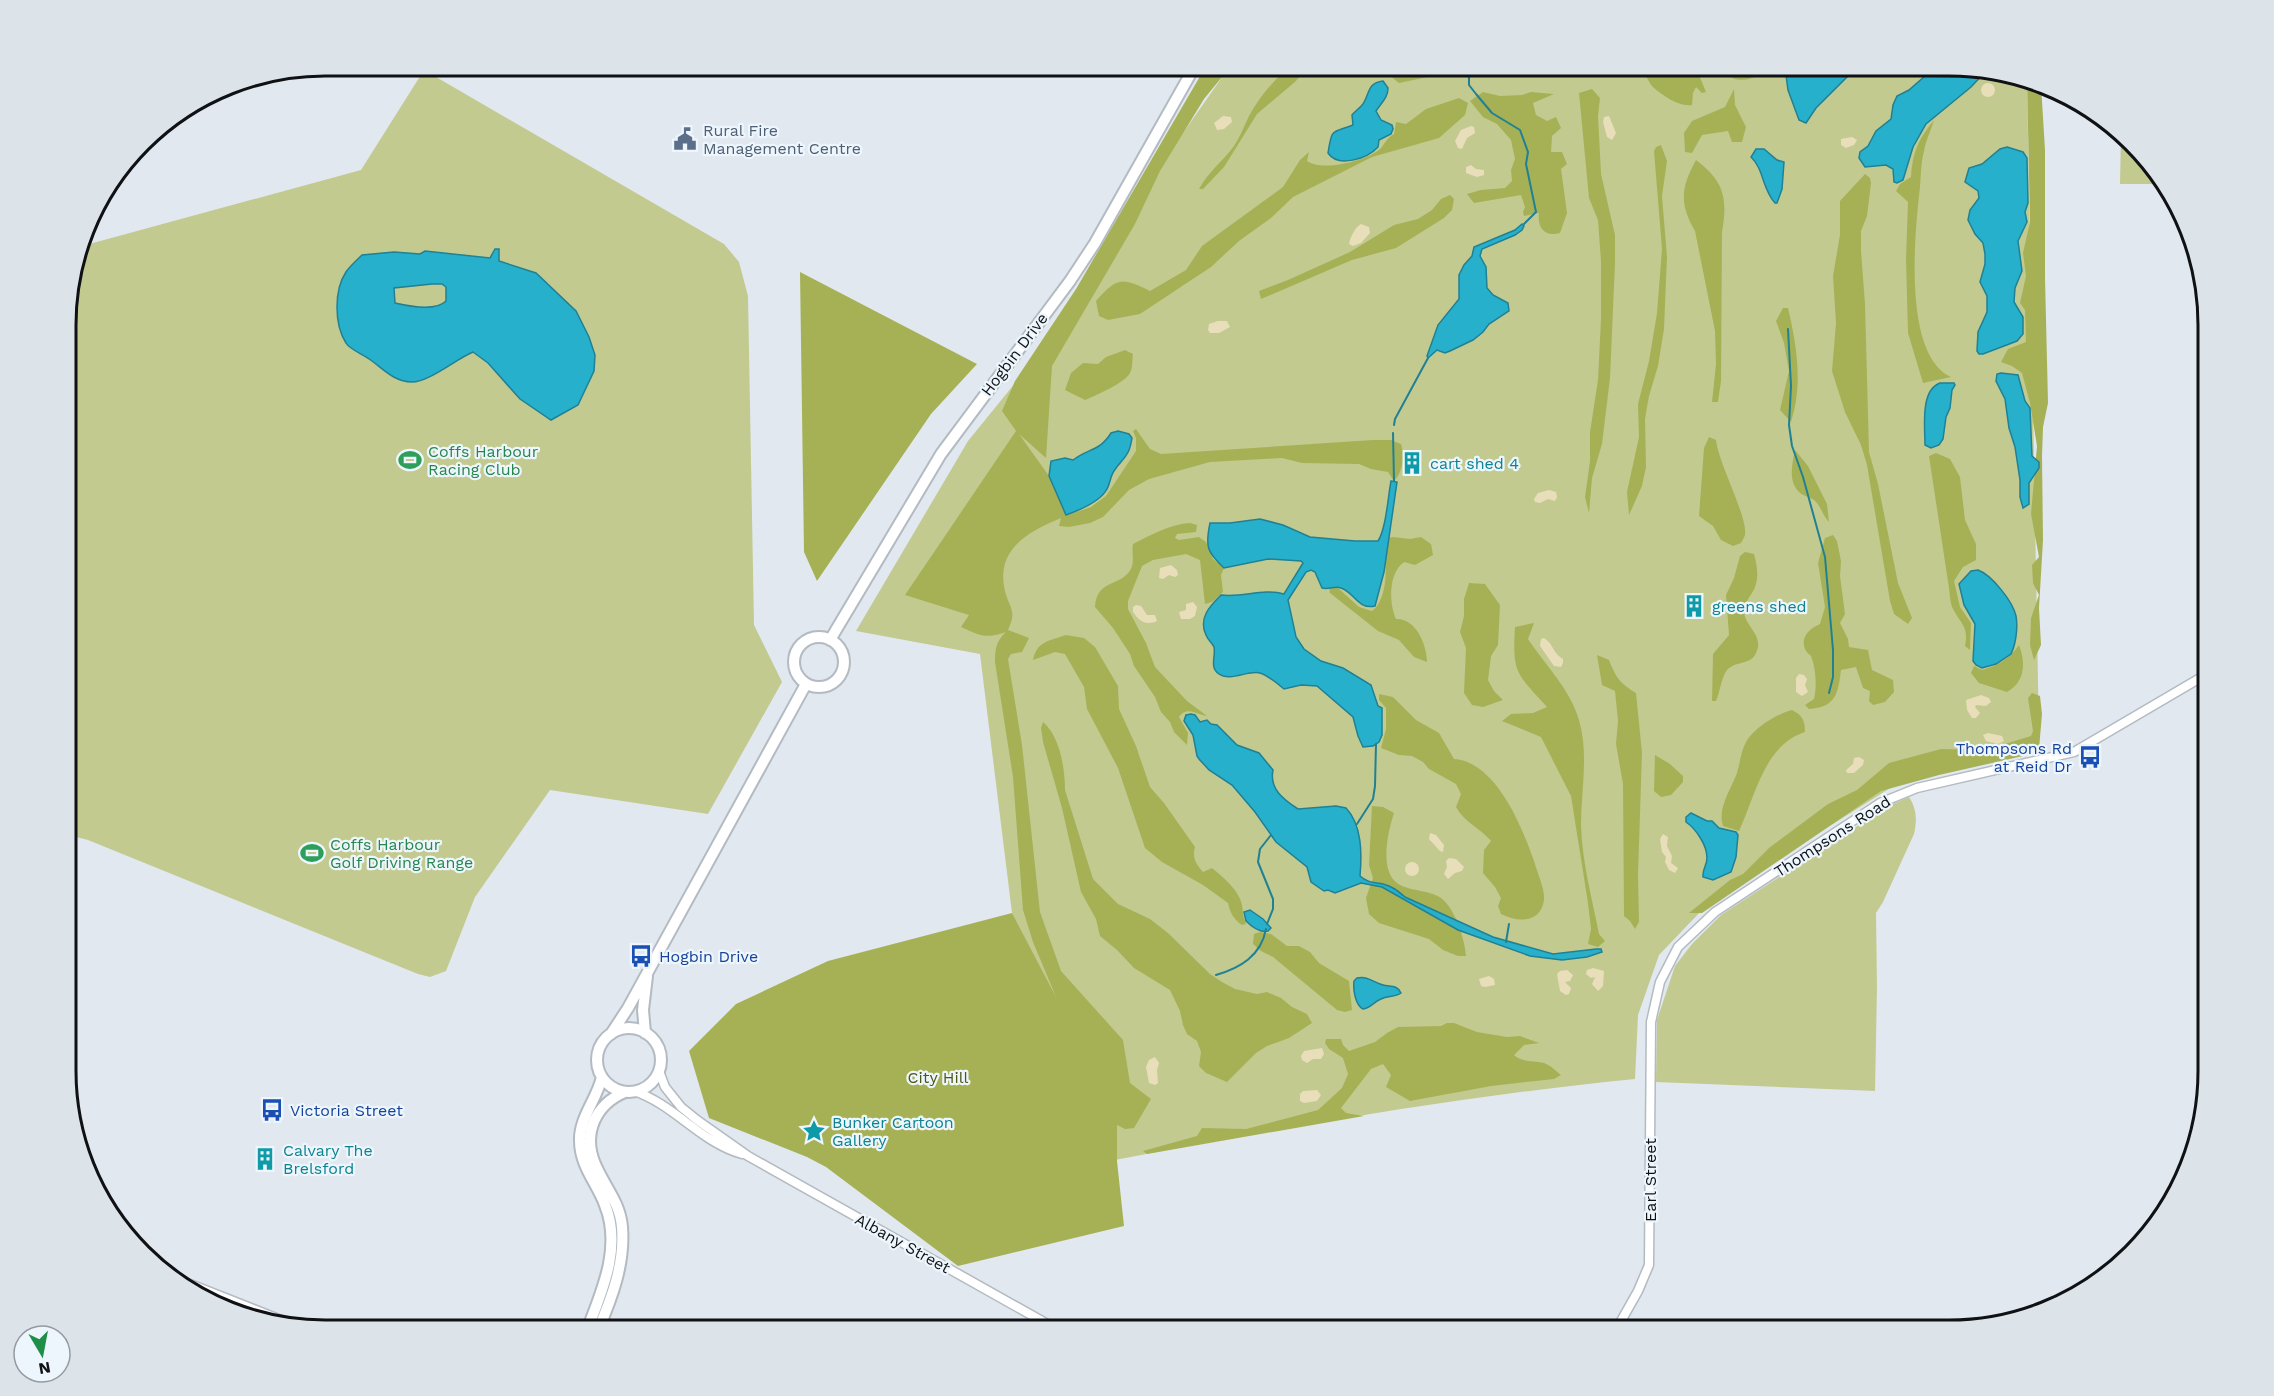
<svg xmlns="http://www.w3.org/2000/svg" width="2274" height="1396" font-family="'Work Sans',sans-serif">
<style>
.green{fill:#c2ca90}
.forest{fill:#a6b156}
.sand{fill:#e8deb9}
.water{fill:#27b0cb;stroke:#208094;stroke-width:1.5;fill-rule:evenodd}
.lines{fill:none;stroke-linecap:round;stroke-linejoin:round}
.stream{stroke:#208094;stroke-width:2}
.minor-casing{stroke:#b3bac1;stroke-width:11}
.major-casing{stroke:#b3bac1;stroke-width:14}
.minor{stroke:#fff;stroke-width:8}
.major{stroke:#fff;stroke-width:10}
.labels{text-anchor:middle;stroke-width:4.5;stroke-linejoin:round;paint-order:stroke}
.service-label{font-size:16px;fill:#4e5e75;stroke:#eef6fd;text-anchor:start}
.street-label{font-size:16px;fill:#0f1114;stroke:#eef6fd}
.leisure-label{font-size:16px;fill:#27864d;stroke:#eef6fd;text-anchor:start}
.culture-label{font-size:16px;fill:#0d838f;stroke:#eef6fd;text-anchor:start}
.transit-label{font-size:16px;fill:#164399;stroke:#eef6fd;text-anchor:start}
.park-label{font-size:16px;fill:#4f5512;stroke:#eef6fd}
.rim{fill:none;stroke:#0f1114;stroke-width:3}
</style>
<rect width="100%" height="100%" fill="#e1e8f0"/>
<!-- green -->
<path class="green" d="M1230,66h573l9,11 33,-11h104l67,9 11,4 12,657 -144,49 -140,88 -52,36 -44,46 -21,60 -3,64c-174,17 -348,48 -520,81l-13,-23 -90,-224 -32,-259 -124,-23 112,-190 79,-97 124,-194z
M424,70l300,174 15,18 9,34 6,329 28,57 -74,132 -158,-24 -75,107 -29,74 -16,6 -12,-3 -330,-134 -20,-5v-543l14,-46 279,-76z
M2121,134l11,8 33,42h-45z
M1909,797c8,12 8,24 5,37l-31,68 -7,11 1,75 -2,103 -219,-9 1,-62 18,-54 17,-22 29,-29 167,-109z"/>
<!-- forest -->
<path class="forest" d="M1206,66h25l-27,33 -44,72 -25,53 -83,142 -6,92 -27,-24 30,42 17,39 -1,1 26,-9 15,-11 30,-45v-13l-3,-7 3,-2 14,20 11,5 212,-14h18l10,4c4,12 2,28 -7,37l-6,-9 -17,-3 -12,-5 -57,-1 -20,-5 -72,4 -61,17 -20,11 -26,27 -13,6 -21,4 -10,-1 2,-8c-33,14 -66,31 -56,73 5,19 12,19 3,39l21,8 -7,14 -11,2 -3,5 14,86 18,167 21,59 62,69 7,43 21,16 -17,29 -9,1 -8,-4v36l7,65 -166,40 -132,-99 -19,-10 -98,-39 -20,-67 47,-47 92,-43 184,-48 44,84 -23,-55 -10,-32 -10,-133 -18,-115c0,-13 1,-21 11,-30 -21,7 -25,4 -45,-5l8,-12 -64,-20 111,-164 -14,-20 13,-30 61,-92z
M1290,66h19l-14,16 -38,32 -33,53 -21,22h-4c9,-17 24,-28 35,-43 6,-9 10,-20 15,-30 10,-19 25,-36 41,-50z
M1401,66h70l-15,5 -57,12 -11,-9z
M1640,66h48l11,9 7,17 -4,1 -6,-6 -3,6 -1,12c-13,2 -30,-10 -39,-18 -5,-5 -8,-15 -13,-21z
M1733,66h50c-18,4 -33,19 -51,12z
M1803,66h42l-34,11z
M2027,79l14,6 4,65v128l3,125 -5,24 -1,29 1,84 -4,68 2,37 -7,15 -4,-15 1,-27 8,-23 -6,-12 -1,-18 7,-8 -8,-43 6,-68 -7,-43 -8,-30 -10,-7 -11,-4 7,-13 18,-7 -1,-32 -5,-7 6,-27 -3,-23 7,-31z
M1592,89l8,9 -2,18 3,58 14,61v28l-5,115 -8,66 -10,34 -3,35 -4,-16 5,-36v-29l8,-52 3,-61v-58l-3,-41 -9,-22 -10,-105z
M1734,89l1,16 11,22 -4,15h-10l-4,-11 -26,4 -10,18 -7,-1 -1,-19 8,-12 33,-14z
M1483,92l17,4 22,-1 9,-3 23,2 -21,9 3,12 11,6 9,-4 5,11 -9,8 -1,16h11l5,12 -6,5 6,44 -7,20c-15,4 -23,-5 -21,-20l-15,3 -1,-4 2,-5 -4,-12 -47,8 -7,-9 14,-4 24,-2 7,-7 -1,-11 4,-11 -4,-19 -14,-16 -14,-7 -13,-16z
M1459,98l9,5 -3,12 -26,23 -67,19 -79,40 -22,21 -32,23 -28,26 -71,47 -32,6 -9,-4 -3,-15c21,-24 26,-24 54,-10l36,-21 16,-24 81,-59 17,-27 9,-8 -2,9c15,11 61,0 74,-13 5,-6 5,-9 13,-14l2,-12 10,2 20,-15z
M1934,120c-3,10 -8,20 -10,31 -3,11 -3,24 -4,36 -5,44 -18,168 31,190l-28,6 -15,-50 -2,-74 2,-57 -12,-11 4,-7 11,-7c1,-24 8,-39 23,-57z
M1661,145l6,16 -5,35 5,61 -3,72 -6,37 -9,30 -4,23 1,48 -4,19 -13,29 -2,-23 12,-55 -1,-33 11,-43 8,-48 5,-64 -8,-98 2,-4z
M1696,160c28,21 32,38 26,72l-1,149 -3,21h-6l4,-38 -1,-33 -20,-100c-16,-27 -14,-44 1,-71z
M1865,174l5,4 1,5 -4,33 -6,15v20l4,53 4,148 9,32 20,99 14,35 -4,6 -14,-10 -4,-13 -23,-136 -6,-20 -16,-33 -13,-41 4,-48 -3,-47 7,-41v-34z
M1450,195l4,4 -2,11 -8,8 -48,30 -44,12 -91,39 -2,-8 29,-11 62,-28 44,-27 24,-6 14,-9 9,-11z
M800,272l177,92 -46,50 -114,167 -13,-29z
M1783,308h5c9,38 15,77 3,114l-11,-12 9,-39 -5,-28 -8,-22z
M1125,350l8,4c-1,5 0,14 -3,19 -4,9 -35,23 -45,27l-20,-10 6,-17 12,-10 15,1 8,-7z
M1709,437l7,3c3,25 32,77 29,95 -1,3 -3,6 -4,8l-8,3 -12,-6 -8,-14 -14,-10 5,-68z
M1795,450l13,16 19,38 2,18c-6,-6 -8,-15 -13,-20 -4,-5 -12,-5 -17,-10 -11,-11 -7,-28 -4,-42z
M1936,453l14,6 10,18 5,43 11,24v16l-13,7 -9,14 6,26 11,16 -1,27 -5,-4c4,-19 -4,-22 -12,-37 -3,-6 -3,-14 -4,-21l-20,-132z
M1190,523l7,2 -1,7 -19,2 -2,4 4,2 20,-3 7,5 7,17 11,9 -3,7 2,17 -11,10 -7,2 -5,-44 -14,-6 -33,6 -11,6 -14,35v8l18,34 9,24 32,34 20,15c-12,-2 -20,-10 -28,1l9,16 -1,12 -13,-13 -4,-10 -9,-10 -6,-15 -21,-31 -4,-12 -17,-26 -18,-21c2,-27 22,-20 34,-35 7,-9 2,-18 4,-28 18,-9 37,-20 57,-21z
M1833,535l4,6 4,20 -1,15 5,38 -5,9 8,16 1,8 19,3 4,20 21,10 1,12 -9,10 -12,3 -4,-4 1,-10 -7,-3 -7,-21 -15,3c-3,24 -5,37 -32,39l-4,-4 9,-6c3,-13 2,-30 -3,-43 -2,-2 -5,-4 -6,-7 -5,-12 5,-21 15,-25l5,-17 -7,-44 7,-25z
M1393,537l17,2 11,-2 10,7 2,11 -18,10 -11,-3c-16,11 -15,42 -8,57 20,-1 31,26 31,43l-13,-5 -15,-17 -21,-9 -48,-38 -1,-5h9l21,19 13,4c17,-12 16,-54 9,-72z
M1745,552l9,2c3,10 5,23 1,33 -3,8 -11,15 -11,25 1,15 22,24 11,43 -6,10 -20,6 -28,15 -6,8 -7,22 -11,31h-4l1,-47 16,-19 -3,-40 8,-17 6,-22z
M1469,583l16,1 15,21 -2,40 -7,11 -3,24 6,11 9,9 -20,7 -11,-2 -8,-12 2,-45 -6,-16 4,-16v-17z
M1534,623l-6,16c18,27 42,50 51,81 10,34 2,71 2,105 1,37 11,73 18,109l6,7 -7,6 -10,-3 3,-15 -3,-26 -17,-107 -30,-59 -39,-16 9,-7 22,-1 14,-6c-30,-34 -35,-32 -32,-80z
M1066,635l18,3 11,9 23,39 1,23 17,37 14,41 14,16 31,44c-3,11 1,17 8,25l9,-4c11,9 27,22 30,37 1,7 1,12 4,19l-4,1c-9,-6 -12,-13 -14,-22l-25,-18 -41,-23 -17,-14 -27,-80 -31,-59 -3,-22 -19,-33 -10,-2 -22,8c4,-19 16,-19 33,-25z
M2019,645c7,18 6,37 -12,47l-28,-9 -8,-10 3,-7 8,4c15,-4 27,-11 37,-25z
M1597,655l12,5c7,18 11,23 27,33l6,60 -4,122 1,47 -4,7 -5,-8 -6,-5 -1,-132 -7,-40 2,-23 -3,-30 -13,-6z
M2032,693l8,3 2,18 -3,35 -16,7 -84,19 -58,16 -179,122h-13l41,-33 13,-6 26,-26 59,-44 29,-14 32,-27 52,-14 44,1 46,-14 2,-5 -5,-33z
M1379,694l14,3 23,23 23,13 15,26c43,3 69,70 81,105 3,11 10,25 9,36 -3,23 -26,23 -43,14l-3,-8 3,-8 -6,-11 -12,-14 1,-23 7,-9c-11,-13 -27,-19 -35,-34l5,-13 -5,-10 -27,-15 -6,-7 -11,-6 -13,-1 -18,-7 5,-19v-21l-7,-8z
M1792,710c10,5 13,10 13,22 -41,13 -50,65 -66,99l-16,-5c-6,-17 8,-37 14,-53 4,-13 4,-28 15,-39 10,-11 26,-20 40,-24z
M1043,722c17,14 22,47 22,68l28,89 25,25 32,15 18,14 42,41 12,8 13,7 22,5 10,-2 14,6 11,9 15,7 5,9 -23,15 -22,8 -11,7 -29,29 -21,-9 -7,-7 2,-14 -4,-11 -10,-7 -4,-9 -3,-14 -10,-21 -36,-22 -17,-18 -17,-14 -4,-17 -15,-27 -19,-84 -19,-66 -2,-14z
M1655,755l15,9 13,12v6l-12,13 -10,2 -7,-6z
M1372,806l11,1 11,6c-6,18 -15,57 3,70 10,8 33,7 44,15 14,10 24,42 25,58h-8l-15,-6 -14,-11 -50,-16 -10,-9 -3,-16 7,-20 -4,-13z
M1260,932l11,2 16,12h12l11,6 9,11 30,18 3,29 -7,2 -8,-2 -64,-53 -12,-6 -8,-7 1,-10z
M1447,1023h7l23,9 30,5 13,-1 19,7 -15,2 -10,10c9,8 19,5 30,8 6,2 12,8 17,12l-7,4 -63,7 -81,15 -24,-14 5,-12 -8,-11 -12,5 -30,39 5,5 18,3 -217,38 -4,-3 54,-15 5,-8 44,1 72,-19 24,-22 6,-14 -5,-16 -14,-9 -4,-6 1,-4h15l2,6 6,6 26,-9 12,-9 11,-6 43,-1z"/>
<!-- sand -->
<path class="sand" d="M1981 90a7 7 0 1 1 14 0a7 7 0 1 1-14 0Z
M1223,116l8,1 1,5 -8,7 -7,1 -3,-7z
M1609,116l7,17 -4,7 -5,-3 -4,-15 1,-5z
M1471,126l3,1 1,6 -8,5 -5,11 -4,-1 -3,-7 6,-11z
M1852,137l5,3 -3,5 -8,3 -5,-3v-6z
M1471,165l5,4 8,1v5l-7,2 -11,-4v-6z
M1361,224l8,3 1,6 -9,10 -8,3 -4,-2c1,-6 6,-17 12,-20z
M1218,321h9l3,6 -11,6h-9l-2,-3 1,-6z
M1549,490l7,2 1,5 -2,4 -7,-2 -8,4 -5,-1 -1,-3 4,-6z
M1171,565l6,5 1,5 -3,2 -6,-2 -6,4 -4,-1 1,-10z
M1193,602l4,5 -2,9 -5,3h-9l-2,-7 7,-2v-6z
M1136,605l5,1 6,9h8l2,6c-11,5 -18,0 -24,-9v-5z
M1544,638c10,6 8,15 19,21v4l-2,4 -7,-1 -14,-20 1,-7z
M1799,674l5,1 3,4 -2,6 3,7 -6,4 -6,-4v-14z
M1981,695l8,3 2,4 -5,4 -10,-1 -1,2 5,6 -4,5h-4l-5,-8 -1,-10z
M1988,733l14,3 2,5 -6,3 -12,-3 -3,-6z
M1859,757l5,3 -1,5 -9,8h-7l-1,-3 7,-6 1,-6z
M1430,833l6,2 8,10 -1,7 -3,-1 -11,-12z
M1663,834l5,3 -1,9 5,10 -1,7 7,5 -3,5 -6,-3 -4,-8 1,-5 -4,-5 -2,-13z
M1449,858l7,1 8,8 -2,4 -7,2 -7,6 -4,-5 3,-7 -1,-6z
M1405 869a7 7 0 1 1 14 0a7 7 0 1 1-14 0Z
M1593,968l11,3 -1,15 -5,5 -6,-7 3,-7 -4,1 -5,-4 1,-4z
M1567,970l6,5 -3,6 -5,1 6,6 -2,6 -3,1 -6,-4 -3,-17 3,-3z
M1489,976l5,3 1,6 -10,2 -4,-1 -2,-7z
M1322,1048l2,6 -3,5h-8l-6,4 -5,-3 -1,-4 3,-5z
M1155,1057l4,6 -2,7 1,13 -3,2 -6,-2 -3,-16 3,-7z
M1317,1090l4,5 -4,6 -13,2 -4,-2v-7l3,-3z"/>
<!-- water -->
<path class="water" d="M1850,67l5,1 -1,2 -38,38 -10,15 -7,-3 -11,-30 -2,-15 12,-4c24,11 28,-1 52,-4z
M1975,69l11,2 -15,16 -45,37 -13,23 -10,33 -6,3 -3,-1 -1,-13 -7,-4 -21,2 -6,-9 1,-6 8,-6 8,-15 15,-12 2,-14 4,-9 12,-6 16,-14 29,1z
M1383,81l5,7c0,10 -7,15 -12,23l5,9 11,5 1,4 -2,5 -12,6 -1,7c-11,12 -40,21 -50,6 4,-26 4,-20 25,-28l-1,-10c3,-4 8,-7 11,-11 7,-11 4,-21 20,-23z
M2007,147l16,5 4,6 1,45 -3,9 2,10 -9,19 4,30 -7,17 -1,14 9,15v17l-6,7 -34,13h-4l-2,-3 1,-19 9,-20v-16l-7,-14 5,-18v-10l-2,-11 -8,-9 -7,-14 2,-10 9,-12 -1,-7 -13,-9 4,-14 13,-4 18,-15z
M1756,149h8l13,11 7,2 -2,27 -5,14h-2c-13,-14 -11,-34 -24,-46z
M1522,224l2,2 -2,4 -7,5 -33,14 -2,7 6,11 1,21 6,7 15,8 1,8 -20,13 -6,8 -10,8 -23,11 -5,2 -8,-3 -9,8 -1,-2 11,-31 21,-26v-24l5,-10 8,-9 2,-9 41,-17z
M495,249h4v12l37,12 40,38 13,26 6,18 -1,16 -16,34 -27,15 -31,-21 -32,-36 -15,-11c-17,7 -44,30 -61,30 -17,0 -28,-12 -40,-21 -7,-6 -22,-11 -26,-18 -12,-19 -12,-53 0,-71 4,-6 11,-12 16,-17l32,-3 26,2 5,-3 65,7zM432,284h10l4,3v14c-11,11 -38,5 -51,2l-1,-15z
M2001,373l17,2 7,26 5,7 2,48 7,6v6l-10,15v21l-6,4 -3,-11v-17l-5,-33 -6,-19 -4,-29 -9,-18 1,-7z
M1940,383h14l1,2 -3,5 -2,18 -4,9 -3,22 -4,6 -8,3 -6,-3c0,-18 -5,-55 15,-62z
M1118,431l11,3 3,4c-3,20 -9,19 -18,33 -4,6 -4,13 -7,18 -7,13 -27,21 -41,26l-17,-39 2,-15 14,-3 8,2c16,-12 27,-9 38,-27z
M1391,481l6,1 -13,90 -9,34c-17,4 -20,-13 -34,-18 -6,-3 -12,2 -19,0l-7,-16 -4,-2 -5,2 -18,28 8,37 8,12 17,12 22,7 28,17 7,21 4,2v27l-3,7 -6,4 -10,1 -5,-11 -5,-19 -36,-31 -16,-1 -17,4c-7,-6 -15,-13 -24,-16 -12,-3 -30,9 -41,1 -10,-7 -3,-17 -5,-27 -2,-4 -6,-7 -8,-12 -8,-17 4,-29 15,-40 22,3 41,-7 63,-1l19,-31 -2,-2 -33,-2 -44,9c-17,-16 -19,-21 -14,-45h20l30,-4 23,6 27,12 45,4h23c8,-12 10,-44 13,-60z
M1978,570c14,5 35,32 38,46 2,11 0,28 -5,38l-15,10 -14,4 -6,-3 -3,-4 2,-37 -11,-19 -5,-21 12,-13z
M1191,714l4,1 5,7 7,-2 4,4 6,1 20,20 22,8 14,17c-4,19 11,30 25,39l38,-3 10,2c16,17 16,45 14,68 8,7 14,6 23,8 9,2 15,7 22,13l88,40 60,17 43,-5h5l1,3 -15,5 -25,3 -32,-4 -72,-26 -76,-43 -21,-4 -26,10 -7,-3 -4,1 -13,-9 -4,-15 -31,-25 -21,-30 -23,-27 -23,-15 -10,-11 -2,-3 -4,-21 -9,-14 2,-6z
M1691,813l16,8h5l7,7 17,4 2,3 -2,22 -5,15 -18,8 -10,-3c-1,-7 4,-12 4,-19 0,-13 -11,-29 -21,-36v-5z
M1250,910l13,9 8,9 -3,3c-8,2 -17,-5 -22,-10l-2,-9z
M1357,978c10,-2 15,3 23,6 9,4 16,-1 21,9 -7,5 -13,2 -20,6 -8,3 -10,9 -18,10 -8,-4 -10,-20 -9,-28z"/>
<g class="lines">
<!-- stream -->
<path class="stream" d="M1469,66v19l7,9 16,19 28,17 8,22 -2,12 10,48 -12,12
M1788,329l3,57 -2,39 3,21 11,31 22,80 8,93v27l-4,16
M1394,425l1,-6 33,-61
M1393,433l1,48
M1357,824l16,-25 2,-13 1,-42
M1267,924l6,-15v-10l-15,-37 2,-13 11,-14
M1506,942l3,-18
M1216,975c24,-7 45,-19 50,-46"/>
<!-- minor casing -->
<g class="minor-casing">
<path id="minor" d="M659,1071l6,16 16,20 16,13 51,36 310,174
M634,1091c41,14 66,51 108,63
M180,1280l119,47
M1616,1330l22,-39 11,-26 2,-243 9,-40 18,-35 37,-35 165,-109 37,-15 157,-36 133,-78"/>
</g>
<!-- major casing -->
<g class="major-casing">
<path id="major" d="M794 662a25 25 0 1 1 50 0a25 25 0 1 1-50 0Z
M830,640l111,-186 129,-173 25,-38 100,-177
M597 1060a32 32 0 1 1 64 0a32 32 0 1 1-64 0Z
M645,1033l-2,-23 4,-34
M611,1034l17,-26 178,-324
M587,1330c15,-39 35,-83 18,-125 -8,-22 -25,-39 -25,-64 -1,-23 17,-42 22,-64
M598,1330c14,-32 27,-67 24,-103 -2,-25 -18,-41 -27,-63 -13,-31 1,-60 30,-72"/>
</g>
<!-- minor -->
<use href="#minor" class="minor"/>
<!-- major -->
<use href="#major" class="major"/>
</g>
<!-- icons -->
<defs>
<g id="civic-bare" transform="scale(1.8)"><path d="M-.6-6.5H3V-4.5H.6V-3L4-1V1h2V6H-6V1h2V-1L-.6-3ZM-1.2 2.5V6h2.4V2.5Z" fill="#5c6f8a" stroke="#eef6fd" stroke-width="2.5" paint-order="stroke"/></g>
<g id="stadium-bare" transform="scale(1.8)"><path d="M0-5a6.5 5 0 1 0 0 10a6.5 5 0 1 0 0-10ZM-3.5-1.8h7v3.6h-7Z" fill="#2e9e5b" stroke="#eef6fd" stroke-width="2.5" paint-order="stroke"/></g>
<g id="building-bare" transform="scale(1.8)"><path d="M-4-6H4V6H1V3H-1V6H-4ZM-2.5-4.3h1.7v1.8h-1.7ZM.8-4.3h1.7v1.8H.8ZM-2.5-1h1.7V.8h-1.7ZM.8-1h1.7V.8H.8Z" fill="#0f9aa8" stroke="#eef6fd" stroke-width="2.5" paint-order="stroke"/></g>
<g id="bus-bare" transform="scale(1.8)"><path d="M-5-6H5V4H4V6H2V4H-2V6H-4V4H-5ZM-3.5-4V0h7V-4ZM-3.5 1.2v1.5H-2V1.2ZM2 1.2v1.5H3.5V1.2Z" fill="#1a4fb4" stroke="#eef6fd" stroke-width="2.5" paint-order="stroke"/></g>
<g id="sight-bare" transform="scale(1.8)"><path d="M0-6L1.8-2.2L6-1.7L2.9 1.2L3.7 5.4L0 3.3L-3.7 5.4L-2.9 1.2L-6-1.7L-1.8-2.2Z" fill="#0f9aa8" stroke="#eef6fd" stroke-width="2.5" paint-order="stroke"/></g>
</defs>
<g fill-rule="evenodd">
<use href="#civic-bare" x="685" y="139"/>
<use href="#stadium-bare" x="410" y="460"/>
<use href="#building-bare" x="1412" y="463"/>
<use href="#building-bare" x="1694" y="606"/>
<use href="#bus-bare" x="2090" y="757"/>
<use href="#stadium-bare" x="312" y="853"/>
<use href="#bus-bare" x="641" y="956"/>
<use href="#bus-bare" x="272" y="1110"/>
<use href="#sight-bare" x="814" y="1131"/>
<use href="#building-bare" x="265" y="1159"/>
</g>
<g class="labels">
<!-- service labels -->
<g class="service-label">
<text x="703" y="136">Rural Fire<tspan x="703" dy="18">Management Centre</tspan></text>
</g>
<!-- street labels -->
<g class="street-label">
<text transform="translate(1014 354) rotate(-53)" y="6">Hogbin Drive</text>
<text transform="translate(1832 836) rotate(-33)" y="6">Thompsons Road</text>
<text transform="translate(1650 1180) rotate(-90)" y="6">Earl Street</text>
<text transform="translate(903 1243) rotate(29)" y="6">Albany Street</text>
</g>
<!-- leisure labels -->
<g class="leisure-label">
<text x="428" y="457">Coffs Harbour<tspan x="428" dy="18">Racing Club</tspan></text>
<text x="330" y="850">Coffs Harbour<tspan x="330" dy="18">Golf Driving Range</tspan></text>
</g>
<!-- culture labels -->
<g class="culture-label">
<text x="1430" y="469">cart shed 4</text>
<text x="1712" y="612">greens shed</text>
<text x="832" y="1128">Bunker Cartoon<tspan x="832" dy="18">Gallery</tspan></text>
<text x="283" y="1156">Calvary The<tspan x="283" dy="18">Brelsford</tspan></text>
</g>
<!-- transit labels -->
<g class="transit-label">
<text x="2072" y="754" text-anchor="end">Thompsons Rd<tspan x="2072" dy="18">at Reid Dr</tspan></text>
<text x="659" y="962">Hogbin Drive</text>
<text x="290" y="1116">Victoria Street</text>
</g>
<!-- park labels -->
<g class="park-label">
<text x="938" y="1083">City Hill</text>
</g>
</g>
<!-- crop -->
<path d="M0 0H2274V1396H0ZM325 76H1949A249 249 0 0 1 2198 325V1071A249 249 0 0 1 1949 1320H325A249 249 0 0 1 76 1071V325A249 249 0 0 1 325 76Z" fill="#dce4ea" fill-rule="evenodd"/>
<path class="rim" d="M325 76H1949A249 249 0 0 1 2198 325V1071A249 249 0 0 1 1949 1320H325A249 249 0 0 1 76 1071V325A249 249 0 0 1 325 76Z"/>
<!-- north arrow -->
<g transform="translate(42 1354) rotate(170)"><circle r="28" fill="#eef6fd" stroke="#959aa0" stroke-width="1.5"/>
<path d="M0-4.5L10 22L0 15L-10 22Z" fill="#1f8f48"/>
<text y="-9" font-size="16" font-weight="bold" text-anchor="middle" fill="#0f1114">N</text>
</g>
</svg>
